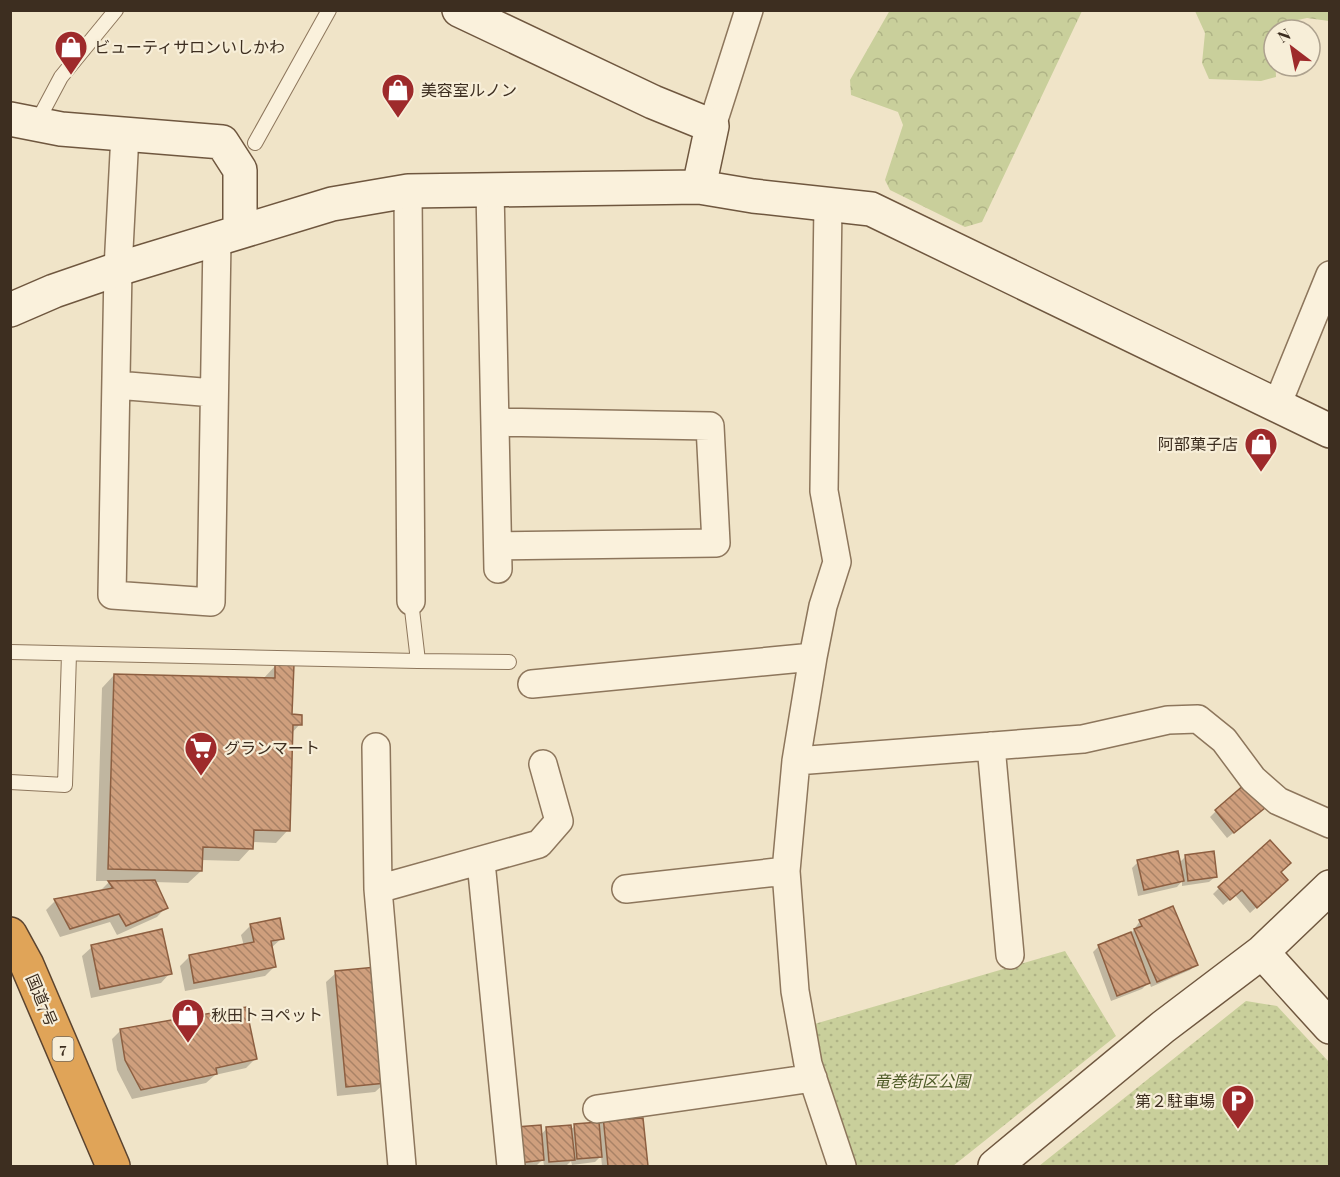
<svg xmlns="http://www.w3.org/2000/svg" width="1340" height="1177" font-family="'Playfair Display','Noto Sans JP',serif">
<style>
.forest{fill:url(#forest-crowns)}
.park{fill:url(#park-dots)}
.shadow{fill:#0003}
.building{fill:url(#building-back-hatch);stroke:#8d5f41;stroke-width:1.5}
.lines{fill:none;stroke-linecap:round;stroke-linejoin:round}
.lane-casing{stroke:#8d765c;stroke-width:16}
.street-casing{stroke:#8d765c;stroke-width:30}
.secondary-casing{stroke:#6f573f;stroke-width:36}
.highway-casing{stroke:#5b4430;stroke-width:36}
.lane{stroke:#faf1dc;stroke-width:14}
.street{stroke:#faf1dc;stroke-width:27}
.secondary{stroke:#faf1dc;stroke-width:33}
.highway{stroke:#e0a458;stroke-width:33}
.labels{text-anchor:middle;stroke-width:4.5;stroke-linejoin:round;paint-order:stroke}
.shield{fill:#f7eed8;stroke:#756857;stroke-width:1.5}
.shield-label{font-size:15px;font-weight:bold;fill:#3d2e20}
.poi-label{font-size:16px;fill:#3d2e20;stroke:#f7eed8;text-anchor:start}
.street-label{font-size:16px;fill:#3d2e20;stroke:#f7eed8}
.park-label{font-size:16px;font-style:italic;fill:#4d5a26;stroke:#f7eed8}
</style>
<defs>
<pattern id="forest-crowns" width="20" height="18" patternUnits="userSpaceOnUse" patternTransform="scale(1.5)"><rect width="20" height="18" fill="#c9cf9b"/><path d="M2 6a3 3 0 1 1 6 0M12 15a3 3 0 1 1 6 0" fill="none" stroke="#aeb285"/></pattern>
<pattern id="park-dots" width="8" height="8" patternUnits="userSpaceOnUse" patternTransform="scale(1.5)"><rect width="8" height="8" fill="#c9cf9b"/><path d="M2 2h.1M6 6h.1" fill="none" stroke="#aeb285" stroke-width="1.8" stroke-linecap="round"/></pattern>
<pattern id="building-back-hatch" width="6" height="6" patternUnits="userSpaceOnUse" patternTransform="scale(1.5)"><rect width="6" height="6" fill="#cf9f7d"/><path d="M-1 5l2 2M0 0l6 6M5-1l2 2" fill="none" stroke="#a98266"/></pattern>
</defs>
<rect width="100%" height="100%" fill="#f0e4c8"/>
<!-- forest -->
<path class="forest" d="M890,10l192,1 -100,211 -17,5 -75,-37 -5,-10 18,-55 -5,-13 -47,-17 -1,-15z
M1195,11h134v10l-22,-3 -23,5 -1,7h-9l2,47 -15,4 -52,-2 -7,-16 3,-30z"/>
<!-- park -->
<path class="park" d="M1065,951l51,85 -163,130h-97l-45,-141z
M1246,1001l31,5 52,56v104h-290z"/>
<!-- shadow -->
<path class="shadow" d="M276,665l15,51 9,8 -9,10 -3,96 -12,13 -24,-1 -1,6 -12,13 -38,-1v11l-13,12 -34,-1 12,25 -9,10 -40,18 -7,-13 -50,15 -14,-27 9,-9 45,-10 10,-10h-14l6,-193 12,-13 149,4z
M1216,811l41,3 -30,24 -17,-21z
M1185,857l31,19 -7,6 -27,4v-5l-5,6 -39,9 -6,-28 6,-6 41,1z
M1279,872l1,14 -30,27 -15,-18 -12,10 -10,-11 6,-6z
M1140,921l56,43 -6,6 -39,17 -2,-5 -7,7 -31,12 -18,-49 6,-6 31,-11z
M251,925l31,13 -11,10 4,18 -10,10 -80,15 -5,-25 10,-10 54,-10 -3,-11z
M92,947l78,26 -9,10 -70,15 -9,-42z
M336,973l49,110 -10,9 -38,4 -11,-114z
M121,1030l134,29 -9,9 -31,7 -9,8 -74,16 -15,-29 -5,-31z
M604,1117l23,4 14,-2 5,47h-44l-1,-10 -6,6 -23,3 -1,-4 -4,4 -23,1 -1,-7 -7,7h-23l34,-38 23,2 5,-4 23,-3z"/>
<!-- building -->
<path class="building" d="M275,663l19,1 -2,50 10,1v10h-9l-3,106 -36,-1 -1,19 -50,-2 -1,24 -94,-2 6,-195 161,4z
M1245,784l20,24 -31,25 -19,-23z
M1270,840l21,23 -10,9 7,8 -31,28 -15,-18 -12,10 -12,-13z
M1178,851l6,30 -40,9 -7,-30z
M1214,851l3,26 -29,4 -3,-26z
M155,880l13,28 -42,18 -7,-12 -49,15 -16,-30 59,-11 -5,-7z
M1173,906l25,59 -41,17 -23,-53 8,-3 -3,-6z
M280,918l4,21 -13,2 5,26 -82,16 -5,-28 65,-13 -4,-18z
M162,929l10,45 -72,15 -9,-44z
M1131,932l19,51 -33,13 -19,-51z
M376,967l10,116 -40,4 -11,-116z
M246,1007l11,52 -41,9 1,6 -76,16 -16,-30 -5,-31z
M628,1113l1,6 14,-1 5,48h-40l-5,-50z
M599,1122l3,35 -25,2 -3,-35z
M541,1125l3,35 -25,3 -3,-36z
M571,1125l4,35 -26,2 -3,-35z"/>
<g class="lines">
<!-- lane casing -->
<g class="lane-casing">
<path id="lane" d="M36,124l25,-47 55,-67
M255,143l74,-133
M10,652l408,9 -7,-60
M418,661l91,1
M10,782l55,3 4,-131"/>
</g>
<!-- street casing -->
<g class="street-casing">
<path id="street" d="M712,126l37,-116
M125,134l-7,135 -6,326 99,7 6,-362
M490,190l8,379
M408,191l3,410
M828,204l-4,287 13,71 -14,44 -10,51 -17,104 -10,110 9,120 13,73 34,102
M116,385l98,8
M1277,405l53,-130
M495,422l215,4 6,117 -218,3
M532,684l281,-27
M991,746l19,209
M376,747l2,142 24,277
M796,761l287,-22 85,-19 30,-1 26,21 29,39 25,22 52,23
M481,862l30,304
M378,889l161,-45 20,-23 -16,-57
M626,889l160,-18
M597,1109l216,-31"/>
</g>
<!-- secondary casing -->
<g class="secondary-casing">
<path id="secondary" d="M459,10l194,92 59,24 -13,61
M10,119l51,10 161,13 18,28v61
M10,310l44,-19 64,-22 214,-65 76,-13 291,-4 54,9 118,13 459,222
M1262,952l68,75
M995,1166l168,-139 99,-75 68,-65"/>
</g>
<!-- highway casing -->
<g class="highway-casing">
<path id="highway" d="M10,934l17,31 86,201"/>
</g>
<!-- lane -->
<use href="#lane" class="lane"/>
<!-- street -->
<use href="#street" class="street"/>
<!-- secondary -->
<use href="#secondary" class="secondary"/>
<!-- highway -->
<use href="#highway" class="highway"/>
</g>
<!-- icons -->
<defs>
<g id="shop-pin" transform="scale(1.725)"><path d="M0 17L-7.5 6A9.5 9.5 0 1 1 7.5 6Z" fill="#9e2a2b" stroke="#f7eed8"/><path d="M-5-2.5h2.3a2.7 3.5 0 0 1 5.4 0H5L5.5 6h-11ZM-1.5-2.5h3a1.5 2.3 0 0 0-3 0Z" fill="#fff"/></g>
<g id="supermarket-pin" transform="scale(1.725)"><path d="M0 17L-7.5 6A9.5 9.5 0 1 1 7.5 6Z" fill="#9e2a2b" stroke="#f7eed8"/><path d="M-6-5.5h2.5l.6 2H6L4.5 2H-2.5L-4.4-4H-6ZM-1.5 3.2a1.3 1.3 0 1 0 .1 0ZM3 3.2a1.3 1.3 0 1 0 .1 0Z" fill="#fff"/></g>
<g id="parking-pin" transform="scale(1.725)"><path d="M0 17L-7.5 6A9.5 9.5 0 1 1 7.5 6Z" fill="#9e2a2b" stroke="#f7eed8"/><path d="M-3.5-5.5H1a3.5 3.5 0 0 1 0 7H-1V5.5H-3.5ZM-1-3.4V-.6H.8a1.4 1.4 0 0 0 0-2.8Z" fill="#fff"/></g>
</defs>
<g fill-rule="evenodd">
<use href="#shop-pin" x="71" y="47"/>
<use href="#shop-pin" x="398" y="90"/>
<use href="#shop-pin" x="1261" y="444"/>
<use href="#supermarket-pin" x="201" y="748"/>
<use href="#shop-pin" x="188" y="1015"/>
<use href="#parking-pin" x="1238" y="1101"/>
</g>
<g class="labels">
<!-- shield labels -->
<rect class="shield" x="52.5" y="1037" width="21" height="24" rx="4.5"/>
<g class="shield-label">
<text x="63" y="1054">7</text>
</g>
<!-- poi labels -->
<g class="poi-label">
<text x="94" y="53">ビューティサロンいしかわ</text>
<text x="421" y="96">美容室ルノン</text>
<text x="1238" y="450" text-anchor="end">阿部菓子店</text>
<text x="224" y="754">グランマート</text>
<text x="211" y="1021">秋田トヨペット</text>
<text x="1215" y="1107" text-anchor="end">第２駐車場</text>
</g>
<!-- street labels -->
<g class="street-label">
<text transform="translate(42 1000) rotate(67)" y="6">国道7号</text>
</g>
<!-- park labels -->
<g class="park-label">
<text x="922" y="1087">竜巻街区公園</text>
</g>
</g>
<!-- border -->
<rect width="1340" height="1177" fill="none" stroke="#3d2e20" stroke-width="24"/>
<!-- north arrow -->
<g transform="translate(1292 48) rotate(328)"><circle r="28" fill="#f7eed8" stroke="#ada18e" stroke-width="1.5"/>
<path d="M0-4.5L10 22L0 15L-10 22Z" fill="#9e2a2b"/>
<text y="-9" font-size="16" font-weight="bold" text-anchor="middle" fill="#3d2e20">N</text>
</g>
</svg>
